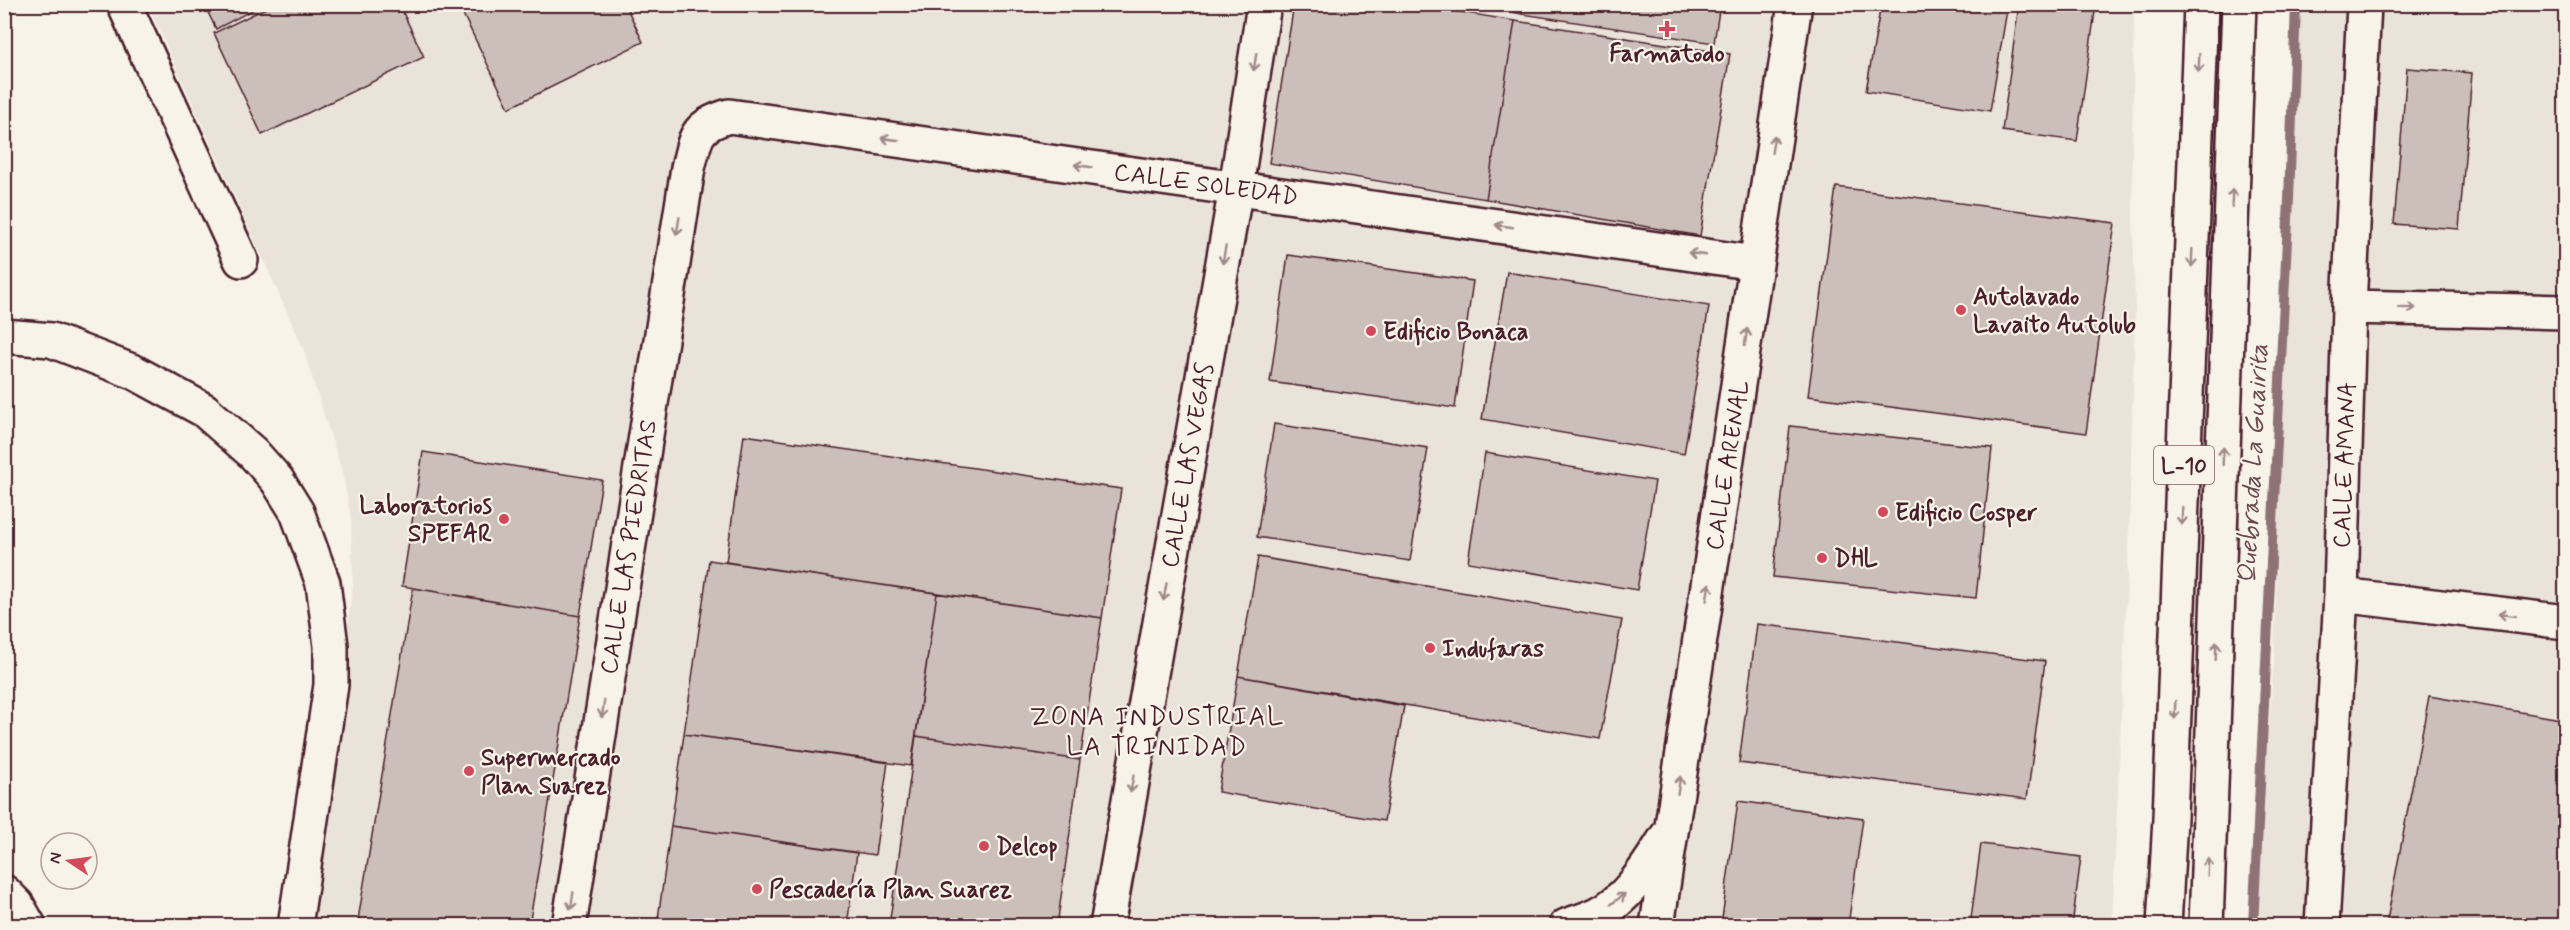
<svg xmlns="http://www.w3.org/2000/svg" width="2570" height="930" font-family="Mynerve,sans-serif">
<style>
.built{fill:#eae3da}
.lines{fill:none;stroke-linecap:round;stroke-linejoin:round}
.stream{stroke:#8e7275;stroke-width:10}
.building{fill:#ccbfb9;stroke:#4a1f2b;stroke-width:1.5}
.minor-casing{stroke:#4a1f2b;stroke-width:38}
.primary-casing{stroke:#4a1f2b;stroke-width:38}
.minor{stroke:#f7f3e8;stroke-width:33}
.primary{stroke:#f7f3e8;stroke-width:33}
.oneway{stroke:#a0898a}
.poi-dot{fill:#d1495b;stroke:#f7f3e8;stroke-width:2}
.labels{text-anchor:middle;stroke-width:4.5;stroke-linejoin:round;paint-order:stroke}
.shield{fill:#f7f3e8;stroke:#7e5f64;stroke-width:1.5}
.shield-label{font-size:22px;font-weight:bold;fill:#4a1f2b}
.poi-label{font-size:24px;font-weight:bold;fill:#4a1f2b;stroke:#f7f3e8;text-anchor:start}
.street-label{font-size:24px;fill:#4a1f2b;stroke:#f7f3e8}
.water-label{font-size:26px;font-style:italic;fill:#6c4950;stroke:#f7f3e8}
.neighbourhood-label{font-size:26px;letter-spacing:1.5px;fill:#4a1f2b;stroke:#f7f3e8}
</style>
<rect width="100%" height="100%" fill="#f7f3e8"/>
<filter id="ink" filterUnits="userSpaceOnUse"><feTurbulence type="fractalNoise" baseFrequency=".0167" numOctaves="2"/><feDisplacementMap in="SourceGraphic" scale="12" xChannelSelector="R" yChannelSelector="G"/><feConvolveMatrix kernelMatrix="1 2 1 2 8 2 1 2 1" color-interpolation-filters="sRGB"/></filter>
<g filter="url(#ink)">
<!-- built -->
<path class="built" d="M148,5h1986l-2,155 3,151 -6,224 -17,390h-1802l43,-341 -2,-66 -8,-43 -41,-130z
M2293,5h272v920l-312,1 21,-265z"/>
<g class="lines">
<!-- stream -->
<path class="stream" d="M2253,926l36,-727 7,-195"/>
</g>
<!-- building -->
<path class="building" d="M204,4h60l-48,25z
M274,4h30l1,3 7,-3h87l25,53 -162,78 -48,-102z
M458,4h167l18,38 -134,66z
M1294,4h119l102,17 -29,178 -217,-36z
M1477,4h47l-2,10z
M1524,4h196l-6,39 -192,-29z
M1881,4h127l-18,107 -124,-20z
M2019,4h77l-19,137 -75,-10z
M1515,21l215,33 -30,182 -214,-37z
M2407,68l65,5 -13,156 -65,-5z
M1836,187l279,36 -29,210 -278,-37z
M1288,255l185,26 -18,127 -185,-26z
M1507,272l202,34 -25,148 -202,-35z
M1274,424l154,24 -18,113 -153,-24z
M1790,426l202,22 -16,150 -203,-21z
M744,435l377,54 -19,129 -376,-56z
M423,452l179,28 -22,136 -178,-30z
M1485,453l170,28 -18,109 -169,-28z
M1258,557l364,63 -22,119 -362,-63z
M709,560l228,33 -26,173 -227,-32z
M413,588l167,28 -51,310h-172z
M937,593l165,25 -22,142 -164,-24z
M1757,624l288,37 -18,138 -288,-36z
M1238,676l166,30 -20,115 -166,-29z
M2429,696l137,24v206h-180z
M684,734l204,28 -13,93 -204,-29z
M916,736l164,24 -23,166h-168z
M1738,801l125,17 -15,108h-127z
M671,826l186,27 -10,73h-190z
M1981,844l100,13 -9,69h-102z"/>
<g class="lines">
<!-- minor casing -->
<g class="minor-casing">
<path id="minor" d="M124,4l117,256
M2349,307l217,5
M4,336l47,4 83,32 70,38 49,43 24,27 20,32 26,71 8,63v39l-36,241
M2341,595l225,27
M4,892l13,13 12,21
M569,926l119,-758c8,-32 7,-42 41,-52l1026,147
M1107,926l129,-738 28,-184
M1566,926c11,-4 22,-7 32,-12 31,-15 51,-50 69,-78
M1657,926l138,-922
M2322,926l19,-331 8,-288 15,-303"/>
</g>
<!-- primary casing -->
<g class="primary-casing">
<path id="primary" d="M2164,926l6,-108 31,-814
M2206,926l33,-922"/>
</g>
<!-- minor -->
<use href="#minor" class="minor"/>
<!-- primary -->
<use href="#primary" class="primary"/>
</g>
<!-- one-way arrows -->
<defs><path id="oneway-shaft" d="M-6 0H5M1.5-3L5.5 0L1.5 3" fill="none" stroke-width="1.6" stroke-linecap="round" stroke-linejoin="round" transform="scale(1.5)"/></defs>
<g class="oneway">
<use href="#oneway-shaft" transform="translate(1255 62) rotate(99)"/>
<use href="#oneway-shaft" transform="translate(2199 63) rotate(92)"/>
<use href="#oneway-shaft" transform="translate(890 139) rotate(-172)"/>
<use href="#oneway-shaft" transform="translate(1773 144) rotate(-81)"/>
<use href="#oneway-shaft" transform="translate(1083 166) rotate(-172)"/>
<use href="#oneway-shaft" transform="translate(2232 198) rotate(-88)"/>
<use href="#oneway-shaft" transform="translate(678 226) rotate(99)"/>
<use href="#oneway-shaft" transform="translate(1504 226) rotate(-172)"/>
<use href="#oneway-shaft" transform="translate(1697 254) rotate(-172)"/>
<use href="#oneway-shaft" transform="translate(1224 255) rotate(100)"/>
<use href="#oneway-shaft" transform="translate(2192 258) rotate(92)"/>
<use href="#oneway-shaft" transform="translate(2407 308) rotate(1)"/>
<use href="#oneway-shaft" transform="translate(1746 337) rotate(-82)"/>
<use href="#oneway-shaft" transform="translate(2223 456) rotate(-88)"/>
<use href="#oneway-shaft" transform="translate(2182 516) rotate(92)"/>
<use href="#oneway-shaft" transform="translate(1165 592) rotate(100)"/>
<use href="#oneway-shaft" transform="translate(1708 592) rotate(-81)"/>
<use href="#oneway-shaft" transform="translate(2507 615) rotate(-173)"/>
<use href="#oneway-shaft" transform="translate(2216 651) rotate(-88)"/>
<use href="#oneway-shaft" transform="translate(603 709) rotate(99)"/>
<use href="#oneway-shaft" transform="translate(2175 710) rotate(92)"/>
<use href="#oneway-shaft" transform="translate(1132 784) rotate(100)"/>
<use href="#oneway-shaft" transform="translate(1679 785) rotate(-81)"/>
<use href="#oneway-shaft" transform="translate(2208 867) rotate(-88)"/>
<use href="#oneway-shaft" transform="translate(1618 899) rotate(-38)"/>
<use href="#oneway-shaft" transform="translate(572 901) rotate(99)"/>
</g>
</g>
<!-- markers -->
<g class="poi-dot">
<path d="M1664 20h6v6h6v6h-6v6h-6v-6h-6v-6h6z"/>
<circle cx="1961" cy="310" r="6"/>
<circle cx="1371" cy="331" r="6"/>
<circle cx="1883" cy="512" r="6"/>
<circle cx="504" cy="519" r="6"/>
<circle cx="1822" cy="558" r="6"/>
<circle cx="1430" cy="648" r="6"/>
<circle cx="469" cy="771" r="6"/>
<circle cx="984" cy="846" r="6"/>
<circle cx="757" cy="889" r="6"/>
</g>
<g class="labels">
<!-- shield labels -->
<rect class="shield" x="2154" y="446" width="60" height="38" rx="4.5"/>
<g class="shield-label">
<text x="2184" y="473">L-10</text>
</g>
<!-- poi labels -->
<g class="poi-label">
<text x="1667" y="61" text-anchor="middle">Farmatodo</text>
<text x="1973" y="304">Autolavado<tspan x="1973" dy="28">Lavaito Autolub</tspan></text>
<text x="1383" y="339">Edificio Bonaca</text>
<text x="492" y="513" text-anchor="end">Laboratorios<tspan x="492" dy="28">SPEFAR</tspan></text>
<text x="1895" y="520">Edificio Cosper</text>
<text x="1834" y="566">DHL</text>
<text x="1442" y="656">Indufaras</text>
<text x="481" y="765">Supermercado<tspan x="481" dy="28">Plan Suarez</tspan></text>
<text x="996" y="854">Delcop</text>
<text x="769" y="897">Pescadería Plan Suarez</text>
</g>
<!-- street labels -->
<g class="street-label">
<text transform="translate(1206 184) rotate(8)" y="8">CALLE SOLEDAD</text>
<text transform="translate(1187 465) rotate(-80)" y="8">CALLE LAS VEGAS</text>
<text transform="translate(1727 465) rotate(-81)" y="8">CALLE ARENAL</text>
<text transform="translate(2344 465) rotate(-88)" y="8">CALLE AMANA</text>
<text transform="translate(628 547) rotate(-81)" y="8">CALLE LAS PIEDRITAS</text>
</g>
<!-- water labels -->
<g class="water-label">
<text transform="translate(2252 464) rotate(-87)" y="9">Quebrada La Guairita</text>
</g>
<!-- neighbourhood labels -->
<g class="neighbourhood-label">
<text x="1157" y="725">ZONA INDUSTRIAL<tspan x="1157" dy="30">LA TRINIDAD</tspan></text>
</g>
</g>
<!-- margin -->
<rect width="2570" height="930" fill="none" stroke="#f7f3e8" stroke-width="24"/>
<rect x="12" y="12" width="2546" height="906" fill="none" stroke="#4a1f2b" stroke-width="2" filter="url(#ink)"/>
<!-- north arrow -->
<g transform="translate(69 861) rotate(283)"><circle r="28" fill="#f7f3e8" stroke="#b29e9c" stroke-width="1.5"/>
<path d="M0-4.5L10 22L0 15L-10 22Z" fill="#d1495b"/>
<text y="-9" font-size="16" font-weight="bold" text-anchor="middle" fill="#4a1f2b">N</text>
</g>
</svg>
